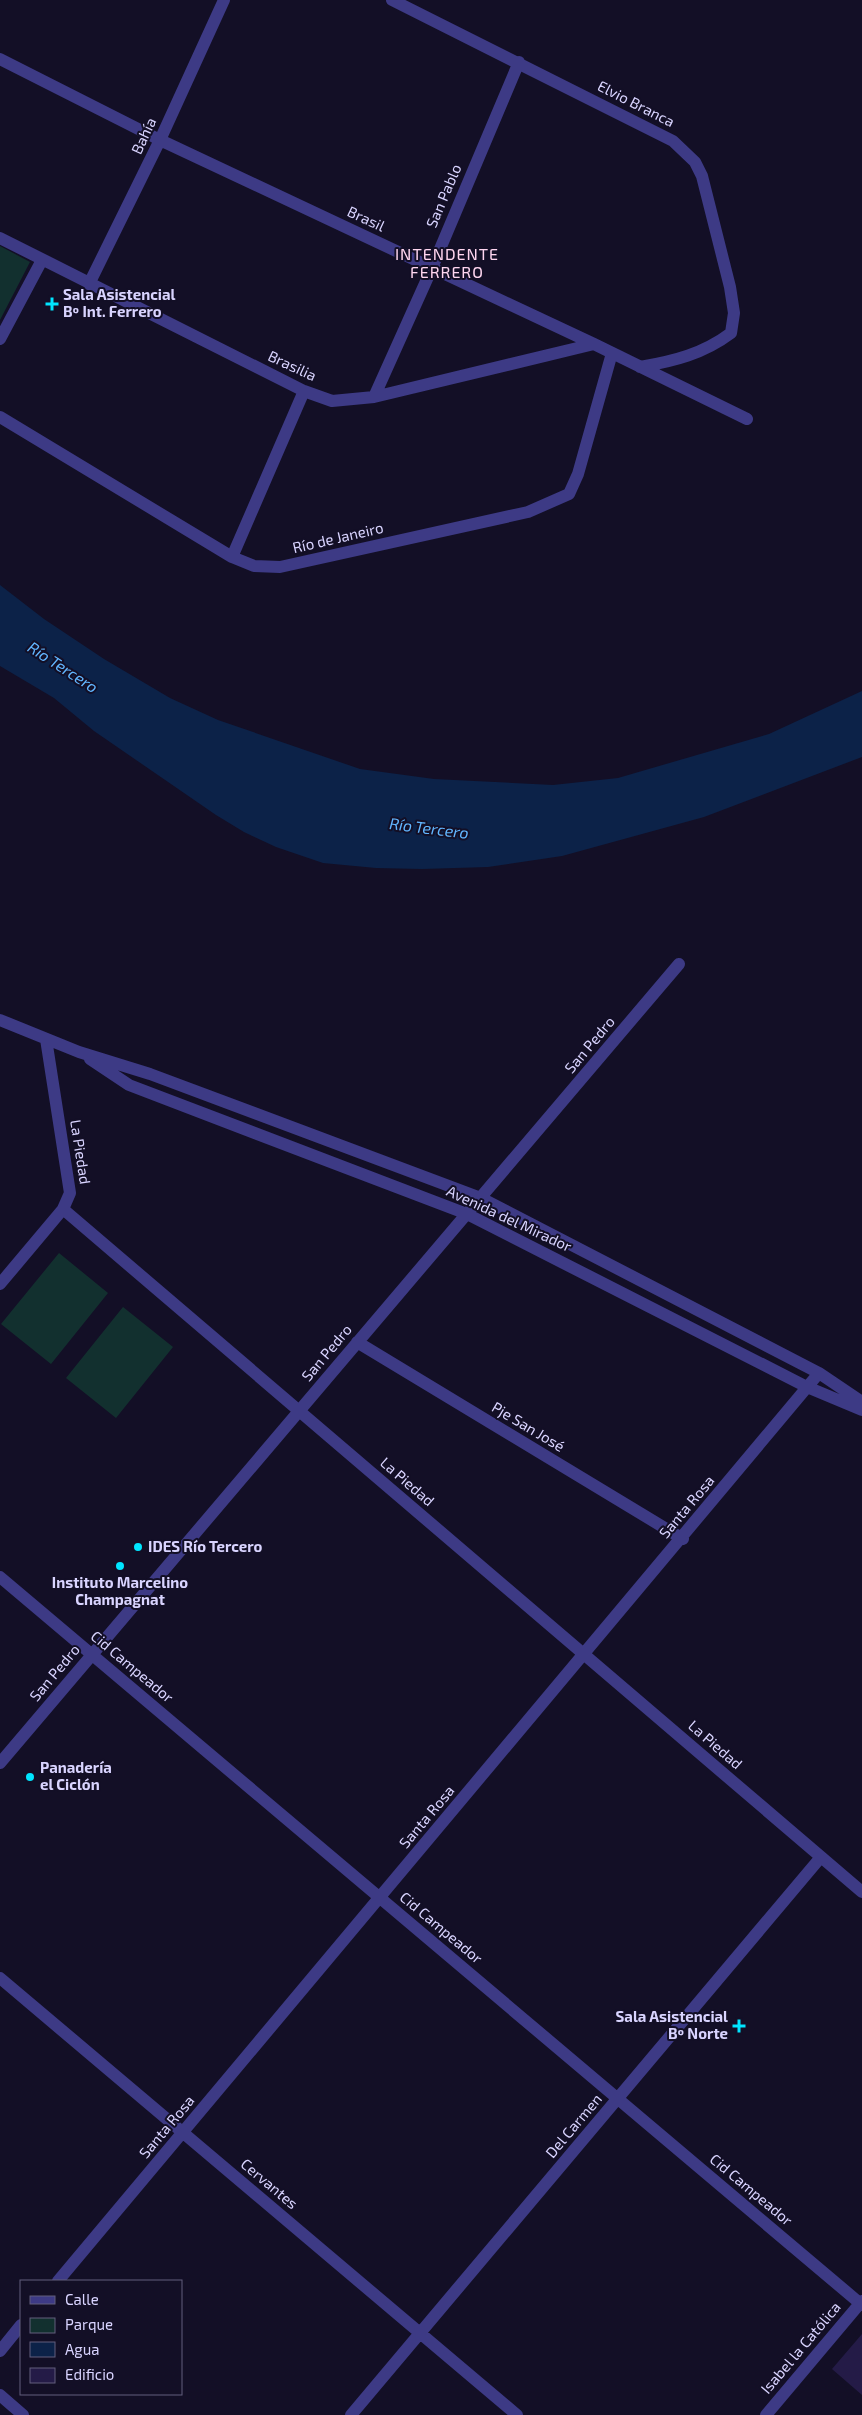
<svg xmlns="http://www.w3.org/2000/svg" width="862" height="2415" font-family="'Exo 2',sans-serif">
<style>
.green{fill:#12302f}
.water{fill:#0c2248}
.building{fill:#241b47}
.lines{fill:none;stroke-linecap:round;stroke-linejoin:round}
.minor{stroke:#3d3a85;stroke-width:12}
.poi-dot{fill:#00e5ff;stroke:#130f26;stroke-width:2}
.labels{text-anchor:middle;stroke-width:4;stroke-linejoin:round;paint-order:stroke}
.street-label{font-size:15px;fill:#d9d4ff;stroke:#130f26}
.poi-label{font-size:15px;font-weight:bold;fill:#d9d4ff;stroke:#130f26;text-anchor:start}
.neighbourhood-label{font-size:16px;letter-spacing:1px;fill:#ffd6f0;stroke:#130f26}
.water-label{font-size:16px;font-style:italic;fill:#62b6ff;stroke:#130f26}
</style>
<rect width="100%" height="100%" fill="#130f26"/>
<!-- green -->
<path class="green" d="M0,246l30,16 -30,58z
M59,1253l49,40 -57,71 -50,-40z
M123,1307l50,40 -57,71 -50,-40z"/>
<!-- water -->
<path class="water" d="M0,585l44,34 60,40 66,39 48,22 142,49 74,10 119,6 65,-7 151,-44 93,-43v66l-158,60 -142,39 -74,11 -66,2 -46,-1 -53,-5 -47,-16 -32,-15 -28,-17 -122,-84 -40,-33 -54,-32z"/>
<!-- building -->
<path class="building" d="M862,2334v61l-30,-26z"/>
<g class="lines">
<!-- minor -->
<path class="minor" d="M392,0l281,141 22,21 7,14 28,111 4,26 -3,20c-28,21 -57,28 -91,34
M0,59l160,81 434,204 153,75
M0,238l304,153 28,10 42,-4 220,-53
M89,284l71,-144 64,-140
M0,339l42,-79
M374,397l58,-129 87,-206
M0,417l232,140 22,9 26,1 248,-55 41,-18 9,-20 34,-121
M232,557l72,-166
M0,1020l79,32 71,22 331,124 338,175 43,29
M46,1039l24,154 -7,16 799,683
M90,1059l39,26 338,129 340,173 55,23
M0,1284l63,-75
M357,1342l326,197
M0,1577l862,728
M0,1763l679,-799
M0,1978l517,437
M58,2281l761,-908
M0,2351l21,-26
M0,2395l23,20
M351,2415l470,-558
M766,2415l96,-114"/>
</g>
<!-- markers -->
<g class="poi-dot">
<path d="M49.5 296.5h5v5h5v5h-5v5h-5v-5h-5v-5h5z"/>
<circle cx="138" cy="1547" r="5"/>
<circle cx="120" cy="1566" r="5"/>
<circle cx="30" cy="1777" r="5"/>
<path d="M736.5 2018.5h5v5h5v5h-5v5h-5v-5h-5v-5h5z"/>
</g>
<g class="labels">
<!-- street labels -->
<g class="street-label">
<text transform="translate(636 104) rotate(27)" y="5">Elvio Branca</text>
<text transform="translate(144 136) rotate(-65)" y="5">Bahía</text>
<text transform="translate(444 196) rotate(-67)" y="5">San Pablo</text>
<text transform="translate(366 219) rotate(25)" y="5">Brasil</text>
<text transform="translate(292 366) rotate(25)" y="5">Brasilia</text>
<text transform="translate(338 538) rotate(-13)" y="5">Río de Janeiro</text>
<text transform="translate(590 1045) rotate(-50)" y="5">San Pedro</text>
<text transform="translate(80 1152) rotate(81)" y="5">La Piedad</text>
<text transform="translate(509 1219) rotate(25)" y="5">Avenida del Mirador</text>
<text transform="translate(327 1353) rotate(-50)" y="5">San Pedro</text>
<text transform="translate(528 1427) rotate(31)" y="5">Pje San José</text>
<text transform="translate(407 1482) rotate(41)" y="5">La Piedad</text>
<text transform="translate(687 1507) rotate(-50)" y="5">Santa Rosa</text>
<text transform="translate(132 1667) rotate(40)" y="5">Cid Campeador</text>
<text transform="translate(55 1673) rotate(-50)" y="5">San Pedro</text>
<text transform="translate(715 1745) rotate(41)" y="5">La Piedad</text>
<text transform="translate(427 1817) rotate(-50)" y="5">Santa Rosa</text>
<text transform="translate(441 1928) rotate(40)" y="5">Cid Campeador</text>
<text transform="translate(574 2126) rotate(-50)" y="5">Del Carmen</text>
<text transform="translate(167 2127) rotate(-50)" y="5">Santa Rosa</text>
<text transform="translate(269 2184) rotate(40)" y="5">Cervantes</text>
<text transform="translate(751 2190) rotate(40)" y="5">Cid Campeador</text>
<text transform="translate(801 2348) rotate(-50)" y="5">Isabel la Católica</text>
</g>
<!-- poi labels -->
<g class="poi-label">
<text x="63" y="300">Sala Asistencial<tspan x="63" dy="17">Bº Int. Ferrero</tspan></text>
<text x="148" y="1552">IDES Río Tercero</text>
<text x="120" y="1588" text-anchor="middle">Instituto Marcelino<tspan x="120" dy="17">Champagnat</tspan></text>
<text x="40" y="1773">Panadería<tspan x="40" dy="17">el Ciclón</tspan></text>
<text x="728" y="2022" text-anchor="end">Sala Asistencial<tspan x="728" dy="17">Bº Norte</tspan></text>
</g>
<!-- neighbourhood labels -->
<g class="neighbourhood-label">
<text x="447" y="260">INTENDENTE<tspan x="447" dy="18">FERRERO</tspan></text>
</g>
<!-- water labels -->
<g class="water-label">
<text transform="translate(63 667) rotate(33)" y="6">Río Tercero</text>
<text transform="translate(429 828) rotate(7)" y="6">Río Tercero</text>
</g>
</g>
<!-- legend -->
<rect x="20" y="2280" width="162" height="115" fill="#130f26" stroke="#625e7d"/>
<rect x="30" y="2296" width="25" height="8" fill="#3d3a85" stroke="#625e7d"/>
<text x="65" y="2305" font-size="15" fill="#d9d4ff">Calle</text>
<rect x="30" y="2318" width="25" height="15" fill="#12302f" stroke="#625e7d"/>
<text x="65" y="2330" font-size="15" fill="#d9d4ff">Parque</text>
<rect x="30" y="2342" width="25" height="15" fill="#0c2248" stroke="#625e7d"/>
<text x="65" y="2355" font-size="15" fill="#d9d4ff">Agua</text>
<rect x="30" y="2368" width="25" height="15" fill="#241b47" stroke="#625e7d"/>
<text x="65" y="2380" font-size="15" fill="#d9d4ff">Edificio</text>
</svg>
